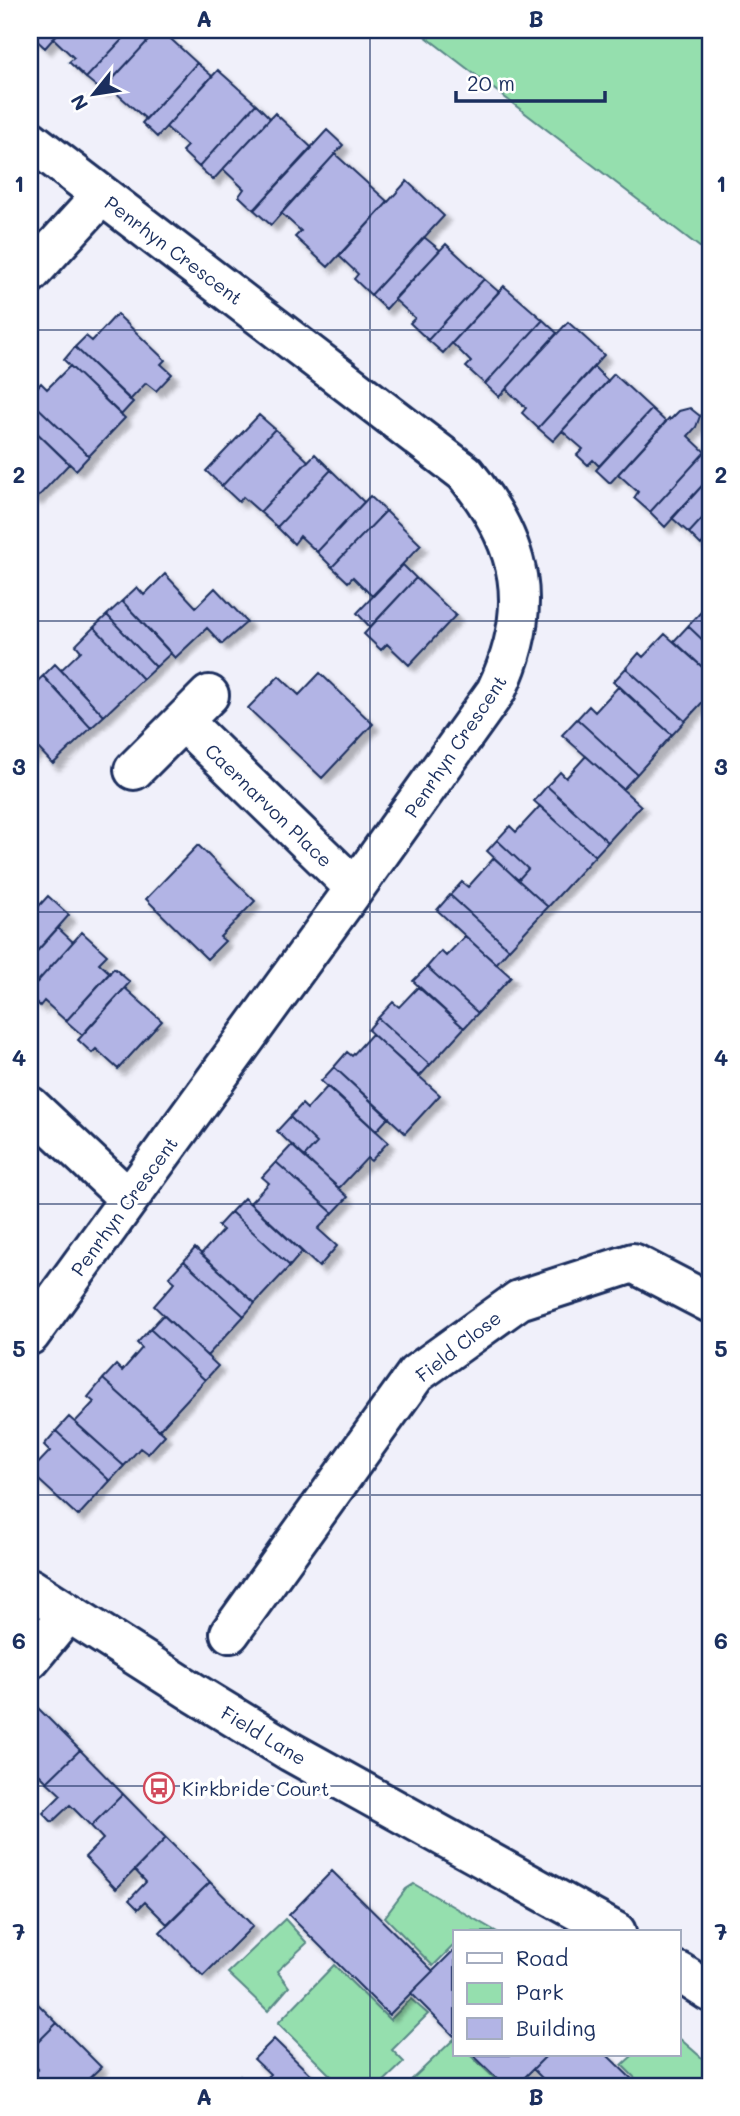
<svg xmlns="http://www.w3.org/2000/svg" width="740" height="2116" font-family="Mali,sans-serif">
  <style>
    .green { fill: #95dfae; stroke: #588786; stroke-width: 2 }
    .building { fill: #b2b4e5; stroke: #1b2f5e; stroke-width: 2; filter: url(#shadow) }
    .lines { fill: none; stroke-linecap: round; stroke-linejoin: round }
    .street-casing { stroke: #1b2f5e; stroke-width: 44 }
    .secondary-casing { stroke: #1b2f5e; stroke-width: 44 }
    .street { stroke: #fff; stroke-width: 38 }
    .secondary { stroke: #fff; stroke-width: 38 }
    .grid { fill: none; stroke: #1b2f5e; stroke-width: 2; stroke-opacity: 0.55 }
    .labels { text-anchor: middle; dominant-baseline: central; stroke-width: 7; stroke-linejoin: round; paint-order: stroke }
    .street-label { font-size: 19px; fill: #1b2f5e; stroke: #fff }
    .poi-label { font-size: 19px; fill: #1b2f5e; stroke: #fff; text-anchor: start }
    .neatline { fill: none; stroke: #1b2f5e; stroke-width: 2.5 }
    .grid-label { font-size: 23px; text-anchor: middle; font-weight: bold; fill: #1b2f5e }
  </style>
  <defs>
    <filter id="shadow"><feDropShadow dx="6" dy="6" stdDeviation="2" flood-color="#0004"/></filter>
  </defs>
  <rect width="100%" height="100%" fill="#f0f0fa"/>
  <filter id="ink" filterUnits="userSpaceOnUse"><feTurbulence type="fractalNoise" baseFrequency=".0143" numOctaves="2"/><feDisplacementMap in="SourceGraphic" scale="14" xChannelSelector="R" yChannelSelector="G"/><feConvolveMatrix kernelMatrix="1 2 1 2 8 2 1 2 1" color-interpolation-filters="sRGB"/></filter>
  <g filter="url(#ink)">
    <!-- green -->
    <path class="green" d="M417,30h293v225z
      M414,1884l83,48h-42v12l-22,22 -48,-49 21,-28z
      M285,1919l22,24 -30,28 12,16 -21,24 -40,-38z
      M334,1965l56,55 21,-21 17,15 -36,36 12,12 -25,24h-38l-63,-63z
      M679,2038l31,27v21h-67l-21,-21 11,-10h46z
      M454,2039l1,16h15l33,31 -97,-1z"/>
    <!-- building -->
    <path class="building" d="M38,30h23l-16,18 -13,-12z
      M61,30h70l-45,48 -17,-16 5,-4 -21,-20z
      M131,30h22l3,2 -54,59 -16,-13z
      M158,30h3l36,33 -51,56 -39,-34z
      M197,63l15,13 -55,61 -15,-14z
      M218,70l38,34 -57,63 -17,-16 5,-5 -21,-19z
      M256,104l14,14 -57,62 -14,-13z
      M275,113l37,35 -58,62 -15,-14 5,-7 -21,-20z
      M327,130l16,15 -72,80 -17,-15z
      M335,154l53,48 -60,65 -33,-30 6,-6 -20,-18z
      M407,181l37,35 -73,79 -17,-16 4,-5 -19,-18z
      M424,237l16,13 -54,59 -15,-14z
      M446,244l38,35 -56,61 -18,-17 5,-5 -21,-19z
      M484,279l15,13 -56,61 -15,-13z
      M504,286l39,34 -58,64 -19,-17 5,-5 -19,-19z
      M117,314l48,46 -4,4 11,10 -16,17 -10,-8 -16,17 -55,-53 11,-11 6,5z
      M543,320l14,13 -58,64 -14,-13z
      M568,322l36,33 -66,73 -16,-15 4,-5 -20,-19z
      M75,347l58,55 -12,13 -57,-55z
      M70,366l55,52 -36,38 -59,-56v-5l11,-12 6,6z
      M594,367l14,14 -55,60 -15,-13z
      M614,374l38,35 -53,57 -6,-6 -5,5 -11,-10 6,-6 -21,-18z
      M30,400l59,56 -13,14 -46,-44z
      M690,408l10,8 -4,11 -8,9 17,16 -55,60 -16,-14 4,-6 -20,-18 51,-56 1,2 9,-9z
      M652,409l14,13 -56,61 -14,-13z
      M259,415l16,14 -53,57 -16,-15z
      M30,426l39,38 -33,35 -6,-5z
      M275,429l33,32 -48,51 -17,-15 -4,5 -17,-16z
      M705,452l5,4v21l-45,50 -15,-15z
      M315,454l16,16 -54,57 -17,-15z
      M331,470l33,32 -47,50 -17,-16 -6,8 -17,-17z
      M710,477v33l-21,23 -17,-15z
      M370,496l16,15 -54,56 -15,-15z
      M710,510v35l-5,-5 -4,5 -12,-12z
      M386,511l35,34 -49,51 -19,-19 -5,5 -16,-15z
      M403,565l13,13 -46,49 -13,-14z
      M165,574l31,33 19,-19 32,34 -25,22 -15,-16 -32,30 -53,-57 15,-14 7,8z
      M416,578l40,37 -47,50 -22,-21 -6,6 -17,-16z
      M122,601l49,52 -15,14 -49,-52z
      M701,612l5,5 4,-4v34l-22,-21z
      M107,615l49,52 -13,12 -49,-52z
      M688,626l22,21v27l-36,-33z
      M94,627l49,52 -39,37 -43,-46 20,-19 -5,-6z
      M665,634l45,40v20l-25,27 -59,-53 13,-15 4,4z
      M55,664l49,52 -13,12 -48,-52z
      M626,668l59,53 -13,14 -59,-53z
      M320,673l53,51 -51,54 -74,-70 31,-32 20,19z
      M43,676l48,52 -38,36 -15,-16 -8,8v-68z
      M619,686l53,49 -35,39 -60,-55 12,-13 6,6z
      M577,719l60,55 -14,15 -61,-54z
      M586,756l55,50 -33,36 -61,-56 13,-14 6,6z
      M547,786l61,56 -13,14 -61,-55z
      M540,806l55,50 -47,51 -30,-27 10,-11 -31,-29 13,-14 6,6z
      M497,840l31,29 -10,11 -31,-29z
      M198,845l57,56 -35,36 5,4 -18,18 -61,-60z
      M494,858l54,49 -39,42 -59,-54 12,-13 6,5z
      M450,895l59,54 -13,15 -59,-54z
      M48,896l21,19 -39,44v-59l8,7z
      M58,928l15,14 -43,48v-31z
      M82,932l25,23 -8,8 11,10 -44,48 -22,-20 -4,5 -10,-10v-6z
      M465,936l46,41 -33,36 -51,-46 14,-16 5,5z
      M427,967l51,46 -14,15 -51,-47z
      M114,968l16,14 -48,53 -16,-14z
      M418,987l46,41 -34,37 -52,-47 15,-16 6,5z
      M125,988l37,33 -44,48 -22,-20 -4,4 -14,-13z
      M378,1018l52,47 -11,12 -51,-47z
      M372,1034l68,61 -35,38 -71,-66 13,-15 5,4z
      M334,1067l55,50 -13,14 -55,-50z
      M328,1086l60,56 -17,19 -4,-3 -28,30 -35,-31 13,-14 -27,-26 12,-13 5,5z
      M290,1117l27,26 -13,14 -27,-26z
      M292,1145l56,52 -15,16 -57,-51z
      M276,1162l57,51 -15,16 19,17 -18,21 -69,-64 19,-20 -7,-6z
      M244,1198l58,54 -12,14 -59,-54z
      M231,1212l59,54 -35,37 -54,-49 22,-24 -5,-4z
      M195,1248l60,55 -11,13 -60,-55z
      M184,1261l60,55 -37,40 -53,-50 21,-24 -6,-5z
      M163,1315l55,51 -13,14 -55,-51z
      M150,1329l55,51 -46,50 -56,-51 13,-14 6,6 20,-23 -5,-5z
      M103,1379l62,56 -17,19 -8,-6 -16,18 -49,-44 19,-20 -6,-5z
      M69,1417l55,49 -14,15 -54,-50z
      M56,1431l54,50 -32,35 -48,-44 20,-21 -6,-6z
      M36,1706l44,44 -33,32 -17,-17v-53z
      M80,1750l43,44 -32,32 -21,-21 -18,17 -9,-9 18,-18 -14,-13z
      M123,1794l43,44 -50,51 -31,-32 18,-18 -12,-13z
      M166,1838l44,44 -43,42 -22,-22 -7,7 -9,-9 17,-18 -11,-12z
      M332,1871l101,100 -44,44 -100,-100z
      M210,1882l43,44 -50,50 -43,-44z
      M455,1949v88l-44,-44z
      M30,1996l27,27 -27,27z
      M57,2023l44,44 -20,19h-26l-7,-7 -7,7h-11v-9l8,-8 -8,-9v-10z
      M274,2039l47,46 -1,1h-62l12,-12 -16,-15z
      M473,2055h74l-31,31h-11z
      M547,2055h60l32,31h-89l-17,-17z
      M240,2076l10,10h-21z"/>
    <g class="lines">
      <!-- street casing -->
      <g class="street-casing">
        <path id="street" d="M30,140l435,333c58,71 71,134 31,218l-141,197 -325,447
          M30,274l72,-79
          M183,721l172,167
          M134,770l75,-75
          M30,1106l99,93
          M230,1633l186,-259 103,-74 114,-37 77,40
          M30,1659l38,-46"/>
      </g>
      <!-- secondary casing -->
      <g class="secondary-casing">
        <path id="secondary" d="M30,1588l166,106 95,58 325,180
          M679,1972l31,20"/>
      </g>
      <!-- street -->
      <use href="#street" class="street"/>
      <!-- secondary -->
      <use href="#secondary" class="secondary"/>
    </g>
  </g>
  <!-- grid -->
  <path class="grid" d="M370,30v2056M30,330h680M30,621h680M30,912h680M30,1204h680M30,1495h680M30,1786h680"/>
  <!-- icons -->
  <defs>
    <g id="bus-ring" transform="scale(1.575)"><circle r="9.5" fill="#fff" stroke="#d1495b" stroke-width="1.5"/><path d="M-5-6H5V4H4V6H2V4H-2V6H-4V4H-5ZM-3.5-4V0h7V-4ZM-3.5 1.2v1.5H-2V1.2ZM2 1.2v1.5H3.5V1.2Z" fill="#d1495b"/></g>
  </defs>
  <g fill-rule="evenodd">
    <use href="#bus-ring" x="159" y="1788"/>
  </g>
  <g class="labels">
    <!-- street labels -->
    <g class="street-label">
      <text transform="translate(174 250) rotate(37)">Penrhyn Crescent</text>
      <text transform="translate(455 746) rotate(-56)">Penrhyn Crescent</text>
      <text transform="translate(269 805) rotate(44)">Caernarvon Place</text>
      <text transform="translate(124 1206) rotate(-54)">Penrhyn Crescent</text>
      <text transform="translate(458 1346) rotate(-38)">Field Close</text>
      <text transform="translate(264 1735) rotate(31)">Field Lane</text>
    </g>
    <!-- poi labels -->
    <g class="poi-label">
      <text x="182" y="1788">Kirkbride Court</text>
    </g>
  </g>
  <!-- margin -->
  <rect width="740" height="2116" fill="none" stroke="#fff" stroke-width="77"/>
  <!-- legend -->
  <rect x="453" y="1930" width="228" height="126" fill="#ffffff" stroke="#a4acbf" stroke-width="2"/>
  <rect x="467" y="1953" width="35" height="10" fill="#ffffff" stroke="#a4acbf" stroke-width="2"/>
  <text x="516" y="1966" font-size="21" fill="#1b2f5e">Road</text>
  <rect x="467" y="1983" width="35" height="21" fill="#95dfae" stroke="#a4acbf" stroke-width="2"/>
  <text x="516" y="2000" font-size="21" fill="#1b2f5e">Park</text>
  <rect x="467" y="2018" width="35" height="21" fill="#b2b4e5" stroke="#a4acbf" stroke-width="2"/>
  <text x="516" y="2036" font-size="21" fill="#1b2f5e">Building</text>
  <!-- north arrow -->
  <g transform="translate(94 94) rotate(240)" stroke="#ffffff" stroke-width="5" paint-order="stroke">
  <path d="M0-5L12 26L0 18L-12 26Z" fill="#1b2f5e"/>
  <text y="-10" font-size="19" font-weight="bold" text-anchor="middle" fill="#1b2f5e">N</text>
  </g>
  <!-- scale -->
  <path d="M456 91v10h149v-10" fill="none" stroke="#1b2f5e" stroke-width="3.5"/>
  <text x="467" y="91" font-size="21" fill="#1b2f5e" stroke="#ffffff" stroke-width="5" paint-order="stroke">20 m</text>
  <rect x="38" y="38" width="664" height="2040" class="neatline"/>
  <g class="grid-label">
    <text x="204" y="27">A</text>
    <text x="536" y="27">B</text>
    <text x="19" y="192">1</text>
    <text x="721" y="192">1</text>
    <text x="19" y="483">2</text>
    <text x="721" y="483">2</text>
    <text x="19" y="775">3</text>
    <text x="721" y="775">3</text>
    <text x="19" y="1066">4</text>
    <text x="721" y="1066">4</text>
    <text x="19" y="1357">5</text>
    <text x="721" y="1357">5</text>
    <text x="19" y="1649">6</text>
    <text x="721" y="1649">6</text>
    <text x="19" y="1940">7</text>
    <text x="721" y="1940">7</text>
    <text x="204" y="2105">A</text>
    <text x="536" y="2105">B</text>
  </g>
</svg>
